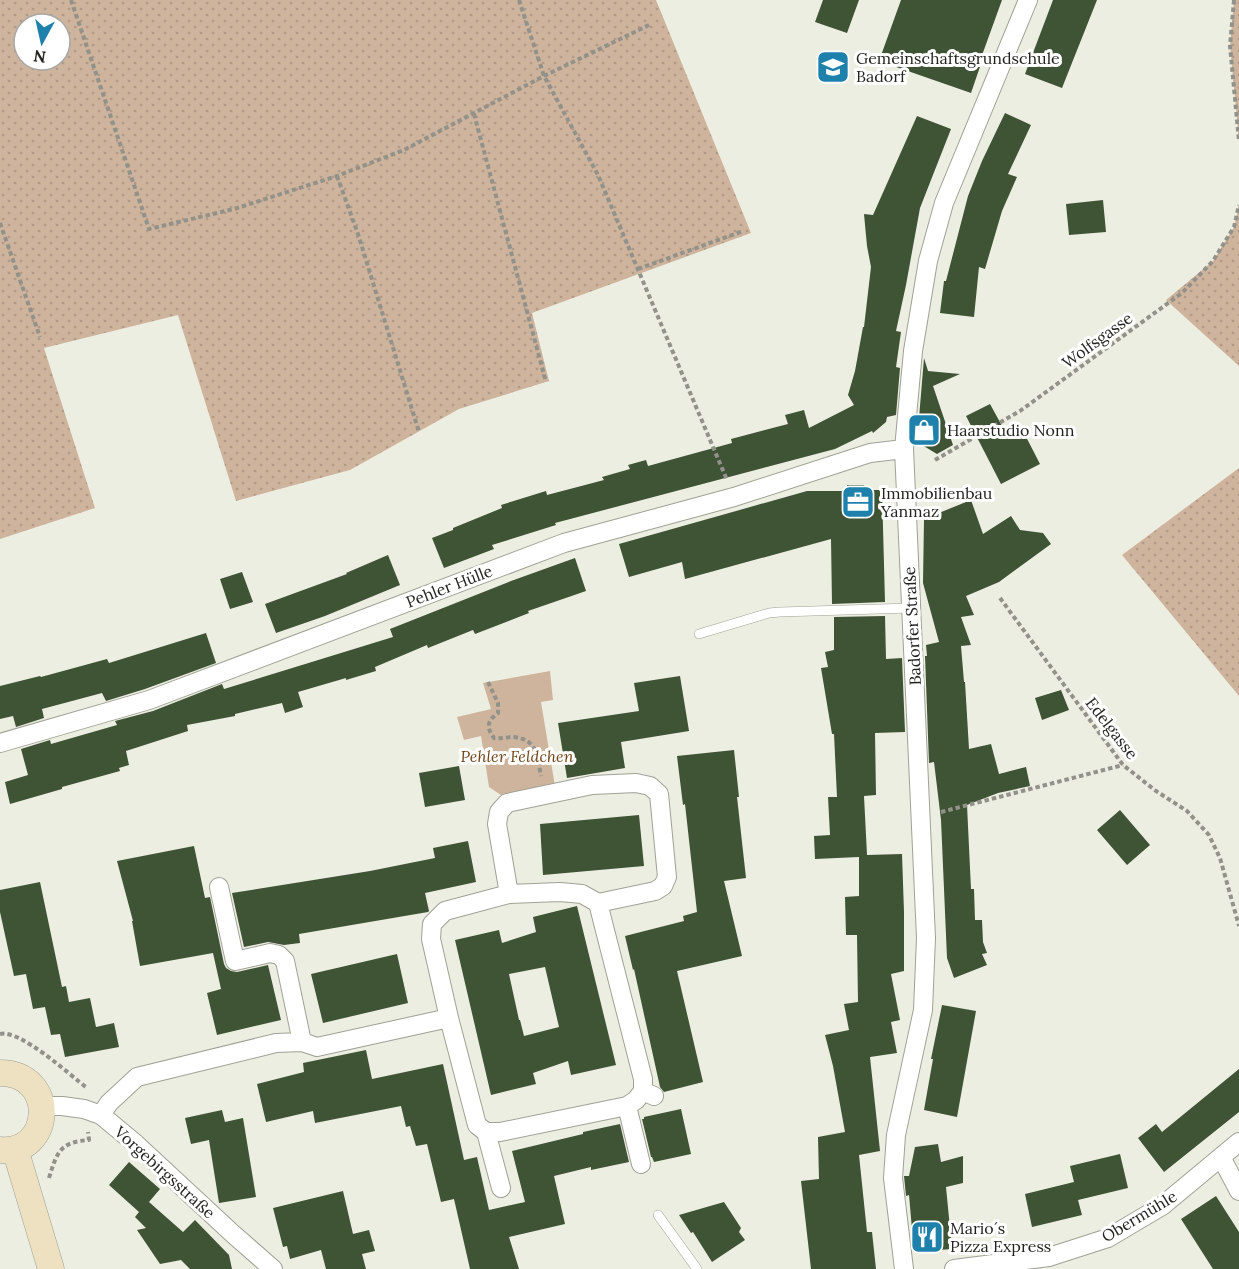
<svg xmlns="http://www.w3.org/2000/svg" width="1239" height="1269" font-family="Lora,serif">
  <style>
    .green { fill: #cfb49d }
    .garden { fill: url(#garden-dots); fill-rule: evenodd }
    .building { fill: #3f5335; fill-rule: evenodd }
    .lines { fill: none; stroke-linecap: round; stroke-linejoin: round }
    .service-casing { stroke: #a0a195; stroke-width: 10 }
    .minor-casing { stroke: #a0a195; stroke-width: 20 }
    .secondary-casing { stroke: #a0a195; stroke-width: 27 }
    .path { stroke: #92928a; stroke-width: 4; stroke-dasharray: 4.5 3; stroke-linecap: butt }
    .service { stroke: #fff; stroke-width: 9 }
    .minor { stroke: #fff; stroke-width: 18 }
    .secondary { stroke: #ede1c2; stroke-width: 26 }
    .labels { text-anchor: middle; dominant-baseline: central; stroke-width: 6; stroke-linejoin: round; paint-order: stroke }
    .poi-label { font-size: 16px; fill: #22221e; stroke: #fff; text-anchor: start }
    .street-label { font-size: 16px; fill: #22221e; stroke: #fff }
    .park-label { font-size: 16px; font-style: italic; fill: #704517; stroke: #fff }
  </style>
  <defs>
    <pattern id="garden-dots" width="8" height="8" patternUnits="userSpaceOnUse" patternTransform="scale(1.5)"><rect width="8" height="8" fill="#cfb49d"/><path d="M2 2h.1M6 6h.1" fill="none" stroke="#b19a87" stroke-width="1.8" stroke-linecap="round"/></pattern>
  </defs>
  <rect width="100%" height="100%" fill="#edeee2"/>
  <!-- green -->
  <path class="green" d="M550,671l3,29 -12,2 14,84 -54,9 -12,-8 -8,-51 -17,4 -7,-23 34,-8 -8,-26z"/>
  <!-- garden -->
  <path class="garden" d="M0,0h656l95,233 -219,80 17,68 -90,28 -109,61 -114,31 -58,-186 -134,33 51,160 -95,31zM24,24h36v36h-36z
    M1234,0h5v141l-9,-95z
    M1239,205v161l-73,-66 47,-39 21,-34z
    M1239,468v228l-117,-141z"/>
  <!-- building -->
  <path class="building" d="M823,0h36l-12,33 -32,-11z
    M901,0h101l-21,58h2l-12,35 -92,-32z
    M1053,0h44l-35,88 -37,-14z
    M1005,113l26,12 -23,49 9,3 -15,34 -17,58 -6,-2 -5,50 -34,-4 4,-32h2l22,-85 14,-35z
    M917,116l34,13 -31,79 -14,77 -10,46 5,1 -5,35 4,1 -4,47 -9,2 -1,5 -13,11 -1,-2 -37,18 -280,74 1,2 -64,20 2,4 -50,19 -12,-30 21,-8v-2l49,-20 -1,-3 45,-14 1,4 57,-15 -2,-3 28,-8 -2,-4 18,-5 2,6 84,-23 -1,-4 57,-15 -3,-9 19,-5 5,18 45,-23 -6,-10 7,-24 8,-44h1l7,-60 -4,-21 -3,-32 9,1z
    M1103,200l3,32 -37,3 -3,-31z
    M924,358l4,13 32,3 -27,12 20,59 -16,9 -20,-12z
    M990,404l17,31 14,-8 19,37 -39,20 -35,-68z
    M847,485h17l1,5h17l3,112 -53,2 -1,-65 -146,40 -3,-17 -53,15 -10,-33 188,-53h40z
    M971,500l12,34 28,-18 9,14 23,3 8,11 -52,38 -33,14 8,19 -13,2 10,28 -10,1 3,36h1l4,67 22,-5 8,30 27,-7 4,19 -32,7 -31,12 4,84h3l1,31h7l1,22 4,11 -5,1 5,11 -33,13 -7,-20 -6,-138 -7,-58 -5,1 -4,-107h2l-1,-11 13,-3 -16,-59 1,-64z
    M388,555l12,30 -75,31 -49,17 -11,-29 82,-30 -1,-1z
    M575,558l11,33 -58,20 1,2 -54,21 -2,-4 -45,18 -1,-3 -52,22 1,4 -30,9v-2l-48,14 5,15 -18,6 -3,-10 -47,11v2l-48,9 1,6 -62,20 3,14 -10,3 1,3 -58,16v2l-52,15 -5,-22 23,-7 -7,-26 29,-9 1,4 66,-19 -2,-4 38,-10 69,-27 2,5 169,-52 -3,-8 121,-48z
    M242,572l11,30 -23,7 -10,-30z
    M885,616l1,43 16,-1 3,74 -30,1 1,62 -12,1 3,59 35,-1 2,58v59l-13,3 9,46 -9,2 6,31 -27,4 10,94 -21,4 8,77h5l4,37h-65l-10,-88 18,-2 -1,-42 27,-5 -12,-66 -8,-31 24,-5 -5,-26 14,-2 -1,-67h-11l-1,-38 14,-1v-39l-44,2 -1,-23 16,-1 -2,-38h9l-3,-63h-2l-11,-66 7,-1 -3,-15 9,-2v-33z
    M206,633l10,30 -71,26 -39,12 -4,-8 -60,16 2,9 -28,9 -3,-11 -13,3v-33l40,-10 1,1 66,-18 2,4z
    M680,676l9,55 -68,11 4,26 -58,10 -9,-55 81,-12 -5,-28z
    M1061,690l8,20 -27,10 -7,-22z
    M734,750l5,47h-2l9,81 -22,3 18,75 -65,15 26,111 -39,10 -4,-5 -26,-118 -1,1 -8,-34 59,-15 -1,-5 14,-4 -12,-108 -2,1 -6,-49z
    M459,766l6,34 -40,7 -6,-34z
    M1120,810l30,35 -23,20 -30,-35z
    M639,815l5,51 -101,9 -3,-51z
    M468,841l8,41 -51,11 4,18 -1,1 -129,22 1,9 -16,2 -16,-3 -24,5 -12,-54 138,-22 65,-13 -2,-10z
    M194,846l11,52 5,-1 14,67 2,4 5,3 6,1 31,-7 13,55 -64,15 -10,-42 14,-4 -8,-36 -73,13 -8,-45h1l-16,-60z
    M40,882l22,105 4,-1 3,16 21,-4 6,29 18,-4 5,24 -54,10 -5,-23 -9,1 -6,-28 -12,2 -7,-35 -12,2 -14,-64v-22z
    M577,906l39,159 -45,10 -3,-14 -35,12 3,11 -45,11 -36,-155 44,-10 3,13 34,-11 -3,-15zM545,967l14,60 -35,9 -4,-16h-1l-10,-46z
    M397,954l11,49 -85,20 -12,-49z
    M942,1005l34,6 -19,106 -33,-7 9,-51h-2z
    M366,1050l6,29 71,-15 21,96 13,-3 12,53 36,-8 -13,-51 71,-17v-2l37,-8 9,38 -38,8v-3l-37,9 11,48 -56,13 10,32h-49l-16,-70 -13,3 -14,-58 -11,2 -6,-20 -4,1 -5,-21 -86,17 -2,-12 -47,11 -9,-38 47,-12 -1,-9z
    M1239,1069v43l-75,60 -26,-34 18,-14 6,8z
    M681,1109l10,45 -37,8 -2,-5h-1l-9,-38h2v-2z
    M222,1110l3,12 18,-4 13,79 -37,6 -10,-63 -18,4 -6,-26z
    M938,1144l3,18 22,-6v27l-17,4 6,62 -38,3 -5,-57 -3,1 -2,-20h5l6,-29z
    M1120,1154l8,34 -50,12 4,15 -50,12 -7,-33 49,-12 -4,-16z
    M129,1162l31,27 -11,13 34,30 12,-12 34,35 3,14h-42l-9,-9 -21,4 -23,-34 9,-2 -11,-11 4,-5 -30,-27z
    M343,1191l10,43 16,-4 6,21 -13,3 4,15h-40l-5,-19 -31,9 -3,-13 -4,1 -10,-39z
    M1216,1196l23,36v37h-26l-32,-50z
    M724,1202l17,26 -2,4 6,8 -33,22 -19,-30 -2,1 -12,-18z"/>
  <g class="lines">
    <!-- service casing -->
    <g class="service-casing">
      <path id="service" d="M699,634l70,-21 11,-1 131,-4
        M658,1215l39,54"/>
    </g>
    <!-- minor casing -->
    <g class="minor-casing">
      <path id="minor" d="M0,743l149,-43 415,-157 170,-46 136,-44 34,-4
        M219,887l16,74 35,-8 9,2 6,6 17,81
        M509,894l-12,-70 2,-12 8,-9 85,-18 44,-2 14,3 9,8 8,83 -4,9 -8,5 -57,12
        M449,1018l-18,-79 1,-15 13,-13 64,-17 51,-2 22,2 16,9 45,176v12
        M42,1106h20l22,3 17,6 35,29 97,90 40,35
        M627,1106l14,58
        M101,1115l8,-12 28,-26 139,-34 26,-1 15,5 132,-29 28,107 9,7h14l127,-26 9,-6 7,-9 11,5
        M486,1132l15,56
        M1221,1157l18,34
        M904,1269l-11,-91 3,-43 27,-125 3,-72 -22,-489 9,-98 15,-90 16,-58 84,-203
        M954,1269l95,-12 59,-19 54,-32 77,-64"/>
    </g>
    <!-- secondary casing -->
    <g class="secondary-casing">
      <path id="secondary" d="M0,1073c58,0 53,82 0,77
        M15,1149l36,120"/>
    </g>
    <!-- path -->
    <path class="path" d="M71,0l78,229 85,-20 103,-33 67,-26 140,-74 105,-51
      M519,0l25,76 54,99 129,305
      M1234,0l-4,46 9,95
      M474,114l72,268
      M337,176l21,58 61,198
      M0,223l40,114
      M638,269l105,-38
      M935,460l85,-49 162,-118 31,-32 21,-34 5,-22
      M1000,598l123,167 33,26 31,20 22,24 11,23 19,68
      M488,682l10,21v10c-11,8 -12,14 -4,25 7,1 13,-1 19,-1 25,2 24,20 28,39
      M941,812l182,-47
      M0,1034c20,-5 70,41 87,54
      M49,1178c8,-26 11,-36 40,-38l-1,-8"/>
    <!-- service -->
    <use href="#service" class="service"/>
    <!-- minor -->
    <use href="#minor" class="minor"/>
    <!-- secondary -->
    <use href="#secondary" class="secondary"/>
  </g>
  <!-- icons -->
  <defs>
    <g id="school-square" transform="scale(1.725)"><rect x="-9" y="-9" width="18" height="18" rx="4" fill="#1e81ac" stroke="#fff"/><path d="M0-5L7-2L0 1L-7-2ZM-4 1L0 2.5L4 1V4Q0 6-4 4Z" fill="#fff"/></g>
    <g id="shop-square" transform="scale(1.725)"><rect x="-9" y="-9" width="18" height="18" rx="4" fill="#1e81ac" stroke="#fff"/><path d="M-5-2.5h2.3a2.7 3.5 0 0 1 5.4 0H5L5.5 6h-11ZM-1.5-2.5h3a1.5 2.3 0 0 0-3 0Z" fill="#fff"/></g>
    <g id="office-square" transform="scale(1.725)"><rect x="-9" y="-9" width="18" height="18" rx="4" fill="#1e81ac" stroke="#fff"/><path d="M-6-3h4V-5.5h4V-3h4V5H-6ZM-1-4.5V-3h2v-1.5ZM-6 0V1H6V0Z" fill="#fff"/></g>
    <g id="restaurant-square" transform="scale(1.725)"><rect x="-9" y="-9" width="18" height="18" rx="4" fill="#1e81ac" stroke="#fff"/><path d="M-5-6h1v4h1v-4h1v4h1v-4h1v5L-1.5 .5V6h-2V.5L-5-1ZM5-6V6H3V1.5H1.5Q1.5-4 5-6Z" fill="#fff"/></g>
  </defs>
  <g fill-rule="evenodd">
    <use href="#school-square" x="833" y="67"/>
    <use href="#shop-square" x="924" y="430"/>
    <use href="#office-square" x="858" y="502"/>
    <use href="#restaurant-square" x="927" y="1237"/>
  </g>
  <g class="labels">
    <!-- poi labels -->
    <g class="poi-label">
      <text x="856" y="58">Gemeinschaftsgrundschule<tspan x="856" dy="18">Badorf</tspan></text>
      <text x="947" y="430">Haarstudio Nonn</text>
      <text x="881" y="493">Immobilienbau<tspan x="881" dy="18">Yanmaz</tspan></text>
      <text x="950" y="1228">Mario´s<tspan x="950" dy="18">Pizza Express</tspan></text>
    </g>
    <!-- street labels -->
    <g class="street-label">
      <text transform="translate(1097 340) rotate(-36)">Wolfsgasse</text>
      <text transform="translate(449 586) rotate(-21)">Pehler Hülle</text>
      <text transform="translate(912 626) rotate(-93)">Badorfer Straße</text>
      <text transform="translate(1112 728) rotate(52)">Edelgasse</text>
      <text transform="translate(165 1172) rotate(42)">Vorgebirgsstraße</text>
      <text transform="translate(1139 1216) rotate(-31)">Obermühle</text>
    </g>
    <!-- park labels -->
    <g class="park-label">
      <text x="517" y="756">Pehler Feldchen</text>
    </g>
  </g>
  <!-- north arrow -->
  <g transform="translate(42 42) rotate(188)"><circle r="28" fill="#ffffff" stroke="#a7a7a5" stroke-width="1.5"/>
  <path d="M0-4.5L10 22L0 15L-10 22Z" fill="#1e81ac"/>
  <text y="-9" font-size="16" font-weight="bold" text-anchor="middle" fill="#22221e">N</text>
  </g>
</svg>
